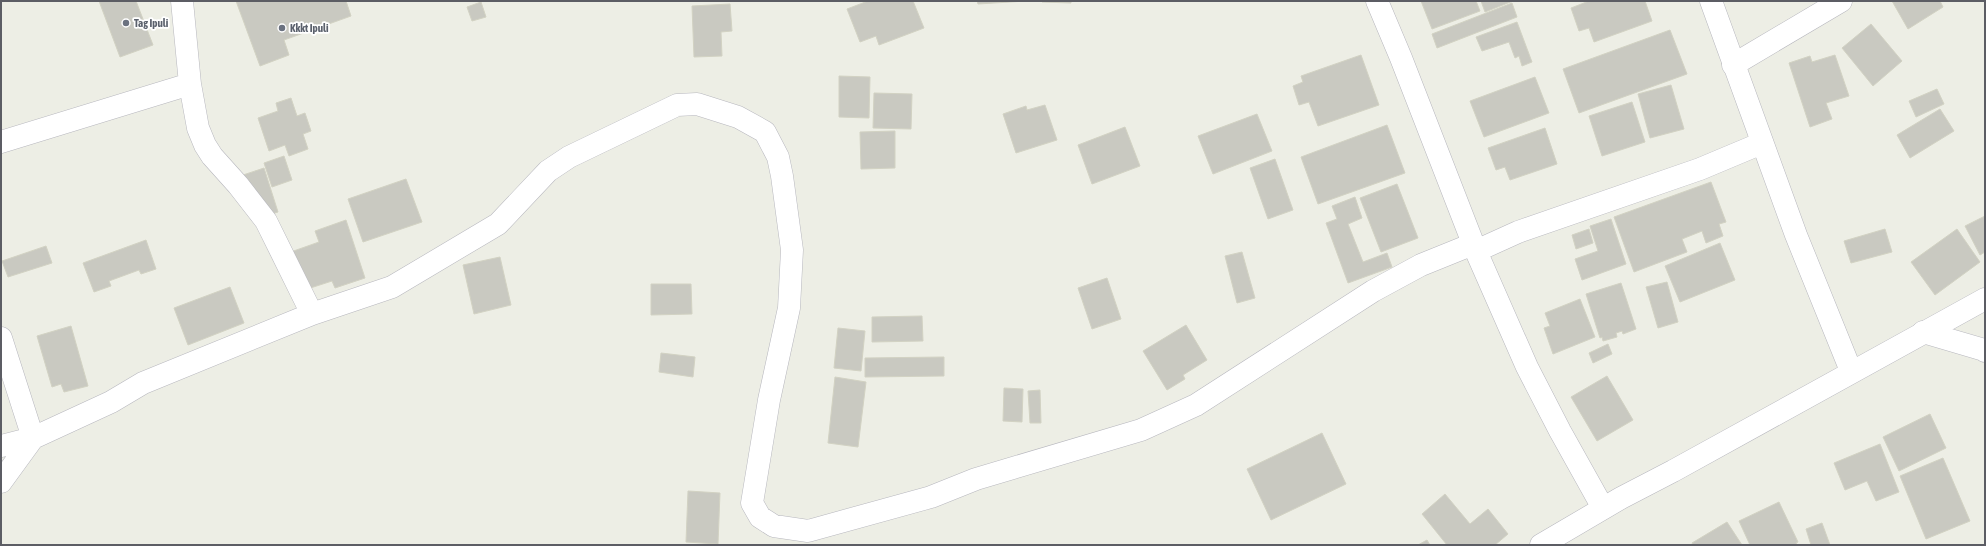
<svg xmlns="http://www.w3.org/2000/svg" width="1986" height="546" font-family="'Asap Condensed',sans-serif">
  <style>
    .building { fill: #c9c9c1; stroke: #d2d2c3 }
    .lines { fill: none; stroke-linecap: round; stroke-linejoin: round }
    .minor-casing { stroke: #b7b7be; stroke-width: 23 }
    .tertiary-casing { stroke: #b7b7be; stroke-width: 23 }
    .minor { stroke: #fff; stroke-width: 22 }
    .tertiary { stroke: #fff; stroke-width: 22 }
    .worship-dot { fill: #6b7280; stroke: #fff; stroke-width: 1.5 }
    .labels { text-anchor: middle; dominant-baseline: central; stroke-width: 3.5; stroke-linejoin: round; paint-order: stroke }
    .worship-label { font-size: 11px; font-weight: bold; fill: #5b616d; stroke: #fff; text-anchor: start }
  </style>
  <rect width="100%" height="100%" fill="#edeee5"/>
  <!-- building -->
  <path class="building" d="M99,1h37l17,44 -33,12z
    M236,1h110l5,15 -67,24 5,15 -29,11z
    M868,1h45l11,27 -45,17 -3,-9 -16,6 -13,-33z
    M977,1h49l-48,3z
    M1042,1h29v2l-29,-1z
    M1421,1h55l4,10 -48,18z
    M1481,1h32l-28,11z
    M1589,1h56l7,20 -58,21 -5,-14 -10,3 -8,-23z
    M1892,1h48l3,6 -35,22z
    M481,2l5,15 -14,4 -5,-14z
    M1512,3l5,14 -80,31 -5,-14z
    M730,4l2,27 -11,1 1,24 -28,1 -2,-51z
    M1517,22l15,40 -10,4 -3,-10 -4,2 -6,-16 -27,9 -6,-14z
    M1871,24l31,37 -29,25 -31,-38z
    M1670,30l17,44 -108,39 -16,-44z
    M1361,55l18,50 -61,21 -9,-24 -10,3 -6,-19 10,-4 -2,-6z
    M1835,55l14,41 -23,7 6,16 -22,8 -21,-64 21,-7 2,6z
    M839,76l31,1 -1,41 -30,-1z
    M1535,77l14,36 -65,24 -14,-36z
    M1671,85l13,44 -34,9 -12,-44z
    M1937,89l7,15 -28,13 -7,-16z
    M874,93l38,1 -1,35 -38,-1z
    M291,98l6,18 8,-3 6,18 -8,3 5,15 -19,7 -4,-11 -16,6 -11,-33 20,-7 -2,-8z
    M1632,102l13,40 -43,14 -13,-40z
    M1045,105l12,35 -41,13 -13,-39 23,-8 1,4z
    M1940,109l14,22 -44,27 -13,-23z
    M1257,114l15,37 -59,23 -15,-38z
    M1387,125l18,48 -87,31 -17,-47z
    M1125,127l15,39 -48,18 -14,-39z
    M1545,128l12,36 -47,16 -5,-13 -9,3 -8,-22z
    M895,131v37l-34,1 -1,-37z
    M284,156l8,24 -20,7 -8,-24z
    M1275,159l18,51 -25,9 -18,-51z
    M264,168l14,44 -21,7 -14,-44z
    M406,179l16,43 -59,20 -15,-43z
    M1711,182l15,40 -7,2 4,12 -17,7 -4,-12 -20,8 5,13 -53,20 -20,-55z
    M1397,184l21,54 -37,14 -21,-54z
    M1355,197l7,21 -14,6 15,38 24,-9 5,14 -44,16 -22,-60 11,-4 -5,-13z
    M1985,216v36l-5,3 -15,-29z
    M1611,219l15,45 -44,16 -7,-21 23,-8 -8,-25z
    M346,220l19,58 -30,10 -3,-7 -31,10 -13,-38 31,-11 -4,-11z
    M1589,229l4,14 -17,6 -4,-14z
    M1885,229l7,23 -41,11 -7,-22z
    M1957,229l23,33 -45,33 -24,-33z
    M146,240l10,29 -15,5 -2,-4 -30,11 2,5 -17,6 -11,-29z
    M1720,243l15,37 -55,22 -15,-36z
    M46,246l6,17 -44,14 -6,-16z
    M1242,252l13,46 -18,5 -12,-47z
    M500,257l11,48 -37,9 -11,-49z
    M1107,278l14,41 -29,10 -14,-41z
    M1667,282l11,40 -20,6 -12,-41z
    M1621,283l15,46 -13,5 -1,-3 -6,2 1,4 -14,4 -1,-4 -2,1 -14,-44z
    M651,284h40l1,30 -41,1z
    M230,287l14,36 -56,22 -14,-37z
    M1580,299l15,38 -42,17 -9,-26 6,-2 -5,-13z
    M922,316l1,25 -51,1v-25z
    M1186,325l21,35 -24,15 2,4 -18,11 -24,-39z
    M71,326l17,60 -24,6 -3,-8 -9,3 -15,-51z
    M838,328l27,3 -4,40 -27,-3z
    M1608,344l4,10 -19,9 -4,-10z
    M661,353l34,4 -2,20 -34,-5z
    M944,357v19l-79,1v-19z
    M1607,376l26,44 -36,21 -26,-44z
    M835,377l31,5 -8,65 -30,-4z
    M1004,388l19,1 -1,33 -19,-1z
    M1040,390l1,33h-11l-2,-32z
    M1930,414l16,34 -47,23 -16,-34z
    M1322,433l24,51 -75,36 -24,-51z
    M1880,444l19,48 -23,9 -9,-20 -22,9 -11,-27z
    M1943,458l27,63 -44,18 -26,-63z
    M688,491l32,2 -2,51 -32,-2z
    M1445,494l25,30 18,-15 20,25 -13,11h-48l-25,-31z
    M1779,502l19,40 -2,1 1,2h-47l-11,-24z
    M1727,522l15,23h-49l-1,-2z
    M1822,523l8,22h-19l-5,-16z
    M1427,540l3,5h-12z"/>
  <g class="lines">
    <!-- minor casing -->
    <g class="minor-casing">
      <path id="minor" d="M182,1l8,83 8,44 7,17 7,11 26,29 28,36 46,93
        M1377,1l24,57 75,193 51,116 33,64 43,77
        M1733,65l108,-64
        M1,142l189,-58
        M1476,251l42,-19 182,-63 62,-26
        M1923,332l61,18 1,1
        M1,338l32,100 -32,8
        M1,482l32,-44 78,-36 32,-19 169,-69 80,-27 106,-63 50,-53 21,-14 108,-52 20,-1 41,13 27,15 13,25 4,19 10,74 -3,58 -20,92 -17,103 8,14 14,9 34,5 123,-34 45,-18 165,-49 55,-25 177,-114 48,-26 52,-21"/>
    </g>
    <!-- tertiary casing -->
    <g class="tertiary-casing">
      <path id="tertiary" d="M1711,1l85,234 55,136
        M1541,545l80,-47 52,-27 312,-172"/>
    </g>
    <!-- minor -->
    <use href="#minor" class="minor"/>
    <!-- tertiary -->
    <use href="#tertiary" class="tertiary"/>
  </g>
  <!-- markers -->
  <g class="worship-dot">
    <circle cx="126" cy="23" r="4"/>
    <circle cx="282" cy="28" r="4"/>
  </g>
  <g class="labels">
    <!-- worship labels -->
    <g class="worship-label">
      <text x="134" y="23">Tag Ipuli</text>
      <text x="290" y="28">Kkkt Ipuli</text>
    </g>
  </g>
  <!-- border -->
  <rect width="1986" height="546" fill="none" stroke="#5c5d64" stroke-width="4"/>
</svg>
